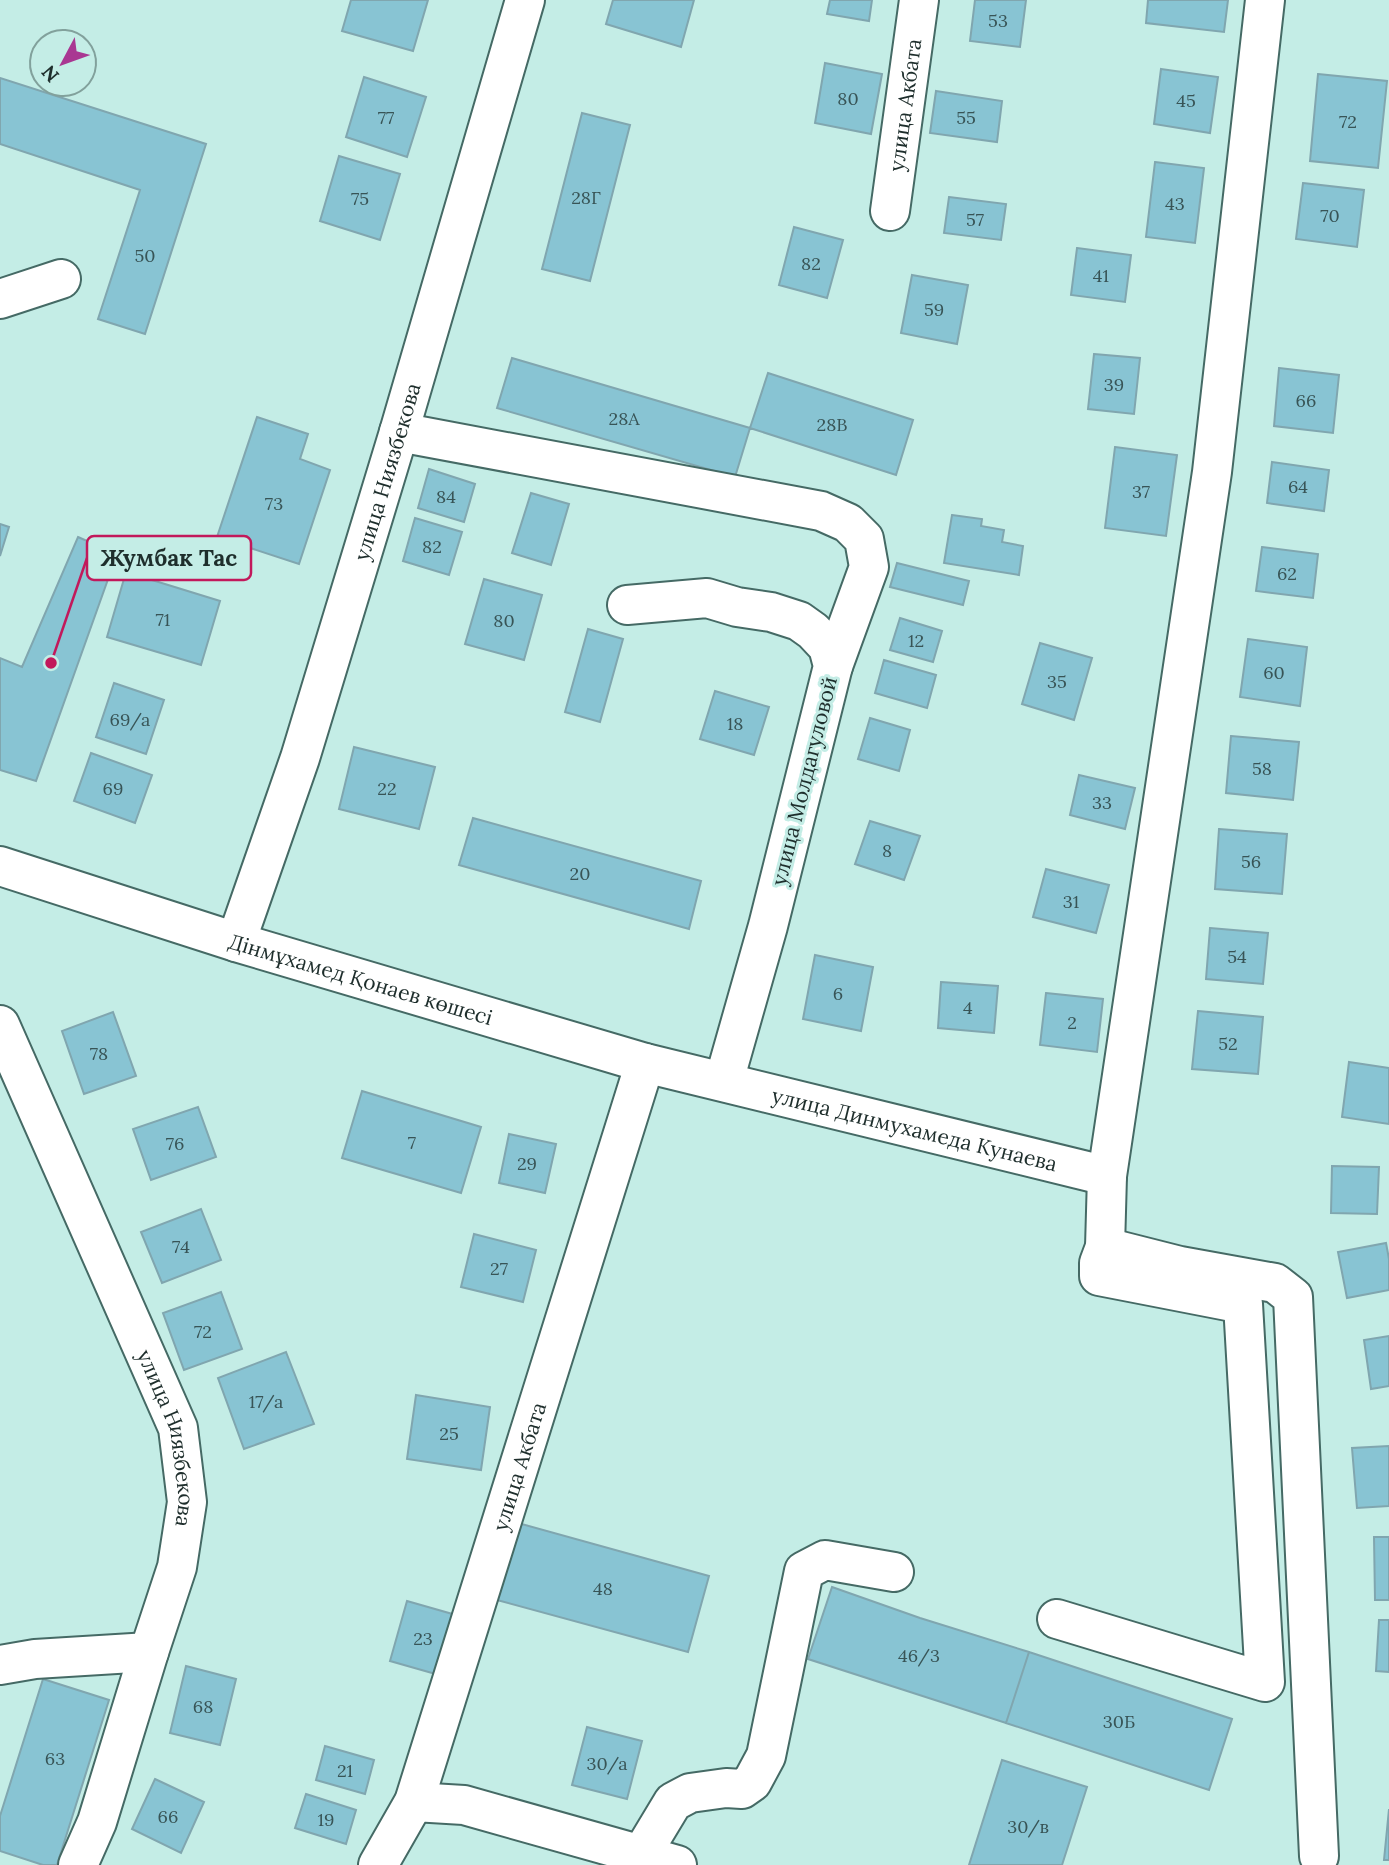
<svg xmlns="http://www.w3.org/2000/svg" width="1389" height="1865" font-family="Lora,serif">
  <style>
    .building { fill: #88c4d3; stroke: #80a6af; stroke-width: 2 }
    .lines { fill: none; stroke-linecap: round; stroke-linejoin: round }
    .minor-casing { stroke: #456a65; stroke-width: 42 }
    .minor { stroke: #fff; stroke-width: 38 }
    .labels { text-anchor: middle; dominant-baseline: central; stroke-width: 6; stroke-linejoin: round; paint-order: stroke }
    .number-label { font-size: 18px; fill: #385456 }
    .street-label { font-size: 21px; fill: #1e2e2c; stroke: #c4ede6 }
    .leader { fill: none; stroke: #c2185b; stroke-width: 2.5 }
    .callout-dot { fill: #c2185b; stroke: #c4ede6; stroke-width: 2.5 }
    .callout { fill: #c4ede6; stroke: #c2185b; stroke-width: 2.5 }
    .callout-label { font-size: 23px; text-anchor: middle; font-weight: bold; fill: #1e2e2c }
  </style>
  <rect width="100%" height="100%" fill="#c4ede6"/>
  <!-- building -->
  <path class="building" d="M351,0h77l-15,51 -71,-20z
    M613,0h81l-13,47 -75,-23z
    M830,0h42l-3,21 -42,-7z
    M975,0h51l-6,47 -50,-6z
    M1148,0h80l-4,32 -78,-9z
    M825,63l57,11 -11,60 -56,-11z
    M1161,69l57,8 -8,56 -56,-9z
    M1318,74l69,7 -9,87 -68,-7z
    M364,77l62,20 -19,60 -61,-20z
    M0,78l206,66 -61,190 -47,-15 42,-129 -140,-46z
    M936,91l66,10 -5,41 -67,-9z
    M582,113l48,12 -40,156 -48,-12z
    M339,156l61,18 -20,66 -60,-19z
    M1155,162l49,6 -9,75 -49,-6z
    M1303,183l61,7 -7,57 -61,-8z
    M949,197l57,7 -5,36 -57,-7z
    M794,227l49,13 -16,58 -48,-13z
    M1077,248l54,7 -6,47 -54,-7z
    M912,275l56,10 -11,59 -56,-11z
    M1094,354l46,4 -6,56 -46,-5z
    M512,358l238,70 -15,49 -238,-69z
    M1279,368l60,7 -6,58 -59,-7z
    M768,373l145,47 -17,55 -146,-47z
    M257,417l51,17 -8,25 30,11 -31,94 -82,-27z
    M1115,447l62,8 -11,81 -61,-8z
    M1272,462l57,8 -5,41 -57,-8z
    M429,469l46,15 -11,38 -46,-14z
    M531,493l38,11 -18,61 -39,-12z
    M952,515l30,4 -1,7 23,4 -2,12 21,4 -4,29 -75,-12z
    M415,518l47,14 -13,43 -46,-14z
    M0,524l9,3 -9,29z
    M78,537l39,17 -81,227 -36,-11v-112l22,9z
    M1262,547l56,7 -5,44 -57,-7z
    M897,563l72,18 -6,24 -73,-18z
    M126,572l94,29 -19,64 -94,-28z
    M484,579l58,16 -18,65 -59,-16z
    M900,618l42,13 -9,31 -43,-12z
    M588,629l35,10 -23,83 -35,-10z
    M1248,639l59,8 -7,59 -60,-9z
    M1040,643l52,15 -18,62 -52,-16z
    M884,660l52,15 -9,33 -52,-15z
    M114,683l50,17 -18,54 -50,-17z
    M715,691l54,16 -15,48 -54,-16z
    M870,718l40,12 -11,41 -41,-12z
    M1231,736l68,6 -6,58 -67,-7z
    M354,747l81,20 -16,62 -80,-20z
    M91,753l61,22 -17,48 -61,-22z
    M1079,775l56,13 -10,41 -55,-14z
    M473,818l228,63 -12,48 -230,-64z
    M870,821l50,15 -16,44 -49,-16z
    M1219,829l68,5 -5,60 -67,-5z
    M1046,869l63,16 -13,48 -63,-16z
    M1210,928l58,5 -5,51 -57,-5z
    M815,955l58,12 -12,64 -58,-12z
    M941,982l57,4 -4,47 -56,-5z
    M1046,993l57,6 -6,53 -57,-7z
    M1198,1011l65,6 -5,57 -66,-5z
    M113,1012l23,64 -52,18 -22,-63z
    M1349,1062l40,6v56l-47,-7z
    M362,1091l119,36 -20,66 -119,-35z
    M198,1107l18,50 -65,23 -18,-51z
    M509,1134l47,10 -11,49 -46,-10z
    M1332,1166l47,1 -2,47 -46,-1z
    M201,1209l20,51 -59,23 -21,-51z
    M474,1234l62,16 -13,52 -62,-15z
    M1386,1243l3,16v31l-42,8 -9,-46z
    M221,1292l21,57 -58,21 -21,-57z
    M1389,1336v50l-18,3 -7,-49z
    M286,1352l28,72 -70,25 -26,-71z
    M416,1395l74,12 -9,63 -74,-11z
    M1389,1446v60l-32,2 -5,-60z
    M518,1523l191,53 -21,76 -191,-52z
    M1374,1537h15v63h-14z
    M832,1587l88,31 109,34 -23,71 -198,-64z
    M407,1601l49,14 -17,60 -49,-14z
    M1379,1620h10v52l-13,-1z
    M1029,1652l203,67 -23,71 -203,-67z
    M186,1666l50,13 -16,66 -50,-12z
    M43,1679l66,21 -52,165h-14l-43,-14v-35z
    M587,1727l55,14 -15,58 -55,-14z
    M325,1746l49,14 -9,34 -49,-14z
    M1002,1760l85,27 -25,78h-93z
    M155,1779l49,23 -23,51 -49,-24z
    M306,1794l50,16 -10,34 -51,-16z
    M1389,1809v51h-5z"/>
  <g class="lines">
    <!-- minor casing -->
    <g class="minor-casing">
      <g id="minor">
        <path id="s1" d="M890,211l29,-211"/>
        <path d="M0,299l61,-20"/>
        <path d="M399,432l422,79 27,12 16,16 5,28 -36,99"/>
        <path d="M627,605l80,-7 30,9 34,5 28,9 14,10 15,16 5,19 -65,260 -44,155"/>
        <path id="s2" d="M0,866l236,76 409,121 462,113"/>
        <path id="s3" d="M236,942l64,-184 99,-326 126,-432"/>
        <path id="s4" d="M0,1025l178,403 9,74 -10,65 -28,85 -52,170 -19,43"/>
        <path d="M1105,1247l75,19 95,17 18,14 26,559"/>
        <path d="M1057,1619l208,63 -22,-378 -144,-28v-13l6,-16 2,-71 105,-704 53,-472"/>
        <path d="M0,1665l35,-6 114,-7"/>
        <path d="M414,1802l50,3 213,60"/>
        <path d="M641,1855l32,-53 17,-9 36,-5 16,1 10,-7 14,-26 38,-185 21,-11 69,12"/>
        <path id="s5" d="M378,1865l36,-63 231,-739"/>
      </g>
    </g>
    <!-- minor -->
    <use href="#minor" class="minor"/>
  </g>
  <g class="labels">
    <!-- number labels -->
    <g class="number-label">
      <text x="998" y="20">53</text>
      <text x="848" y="98">80</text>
      <text x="1186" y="100">45</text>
      <text x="386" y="117">77</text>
      <text x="966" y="117">55</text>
      <text x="1348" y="121">72</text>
      <text x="586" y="197">28Г</text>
      <text x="360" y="198">75</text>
      <text x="1175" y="203">43</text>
      <text x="1330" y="215">70</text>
      <text x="975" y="219">57</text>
      <text x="145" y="255">50</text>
      <text x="811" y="263">82</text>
      <text x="1101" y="275">41</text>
      <text x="934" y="309">59</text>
      <text x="1114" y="384">39</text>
      <text x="1306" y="400">66</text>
      <text x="624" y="418">28А</text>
      <text x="832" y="424">28В</text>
      <text x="1298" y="486">64</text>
      <text x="1141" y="491">37</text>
      <text x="446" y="496">84</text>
      <text x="274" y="503">73</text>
      <text x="432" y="546">82</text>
      <text x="1287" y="573">62</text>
      <text x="163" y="619">71</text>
      <text x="504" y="620">80</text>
      <text x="916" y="640">12</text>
      <text x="1274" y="672">60</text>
      <text x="1057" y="681">35</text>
      <text x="130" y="719">69/а</text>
      <text x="735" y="723">18</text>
      <text x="1262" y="768">58</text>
      <text x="113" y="788">69</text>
      <text x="387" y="788">22</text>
      <text x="1102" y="802">33</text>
      <text x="887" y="850">8</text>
      <text x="1251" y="861">56</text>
      <text x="580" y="873">20</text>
      <text x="1071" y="901">31</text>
      <text x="1237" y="956">54</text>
      <text x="838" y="993">6</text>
      <text x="968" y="1007">4</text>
      <text x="1072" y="1022">2</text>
      <text x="1228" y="1043">52</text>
      <text x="99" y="1053">78</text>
      <text x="412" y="1142">7</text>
      <text x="175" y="1143">76</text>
      <text x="527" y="1163">29</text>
      <text x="181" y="1246">74</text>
      <text x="499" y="1268">27</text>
      <text x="203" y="1331">72</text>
      <text x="266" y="1401">17/а</text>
      <text x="449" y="1433">25</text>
      <text x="603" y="1588">48</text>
      <text x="423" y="1638">23</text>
      <text x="919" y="1655">46/3</text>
      <text x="203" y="1706">68</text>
      <text x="1119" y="1721">30Б</text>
      <text x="55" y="1758">63</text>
      <text x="607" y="1763">30/а</text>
      <text x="345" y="1770">21</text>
      <text x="168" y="1816">66</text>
      <text x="326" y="1819">19</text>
      <text x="1028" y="1826">30/в</text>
    </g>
    <!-- street labels -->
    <g class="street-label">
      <text stroke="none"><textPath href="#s1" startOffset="107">улица Акбата</textPath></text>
      <text stroke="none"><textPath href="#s3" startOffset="494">улица Ниязбекова</textPath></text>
      <text transform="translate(804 781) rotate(-76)">улица Молдагуловой</text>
      <text stroke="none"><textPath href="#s2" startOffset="378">Дінмұхамед Қонаев көшесі</textPath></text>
      <text stroke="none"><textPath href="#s2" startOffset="952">улица Динмухамеда Кунаева</textPath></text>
      <text stroke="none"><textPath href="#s4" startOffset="448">улица Ниязбекова</textPath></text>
      <text stroke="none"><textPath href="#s5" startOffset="424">улица Акбата</textPath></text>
    </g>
  </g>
  <!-- callouts -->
  <path class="leader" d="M51 663L87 558"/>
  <circle class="callout-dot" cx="51" cy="663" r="7"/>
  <rect class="callout" x="87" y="536" width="164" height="44" rx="7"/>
  <g class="callout-label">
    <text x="169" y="566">Жумбак Тас</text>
  </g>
  <!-- north arrow -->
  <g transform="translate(63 63) rotate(229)"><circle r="33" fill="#c4ede6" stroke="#82a19c" stroke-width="2"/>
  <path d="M0-5L12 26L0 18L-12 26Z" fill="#a93792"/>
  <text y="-10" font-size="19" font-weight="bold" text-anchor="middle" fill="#1e2e2c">N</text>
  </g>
</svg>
